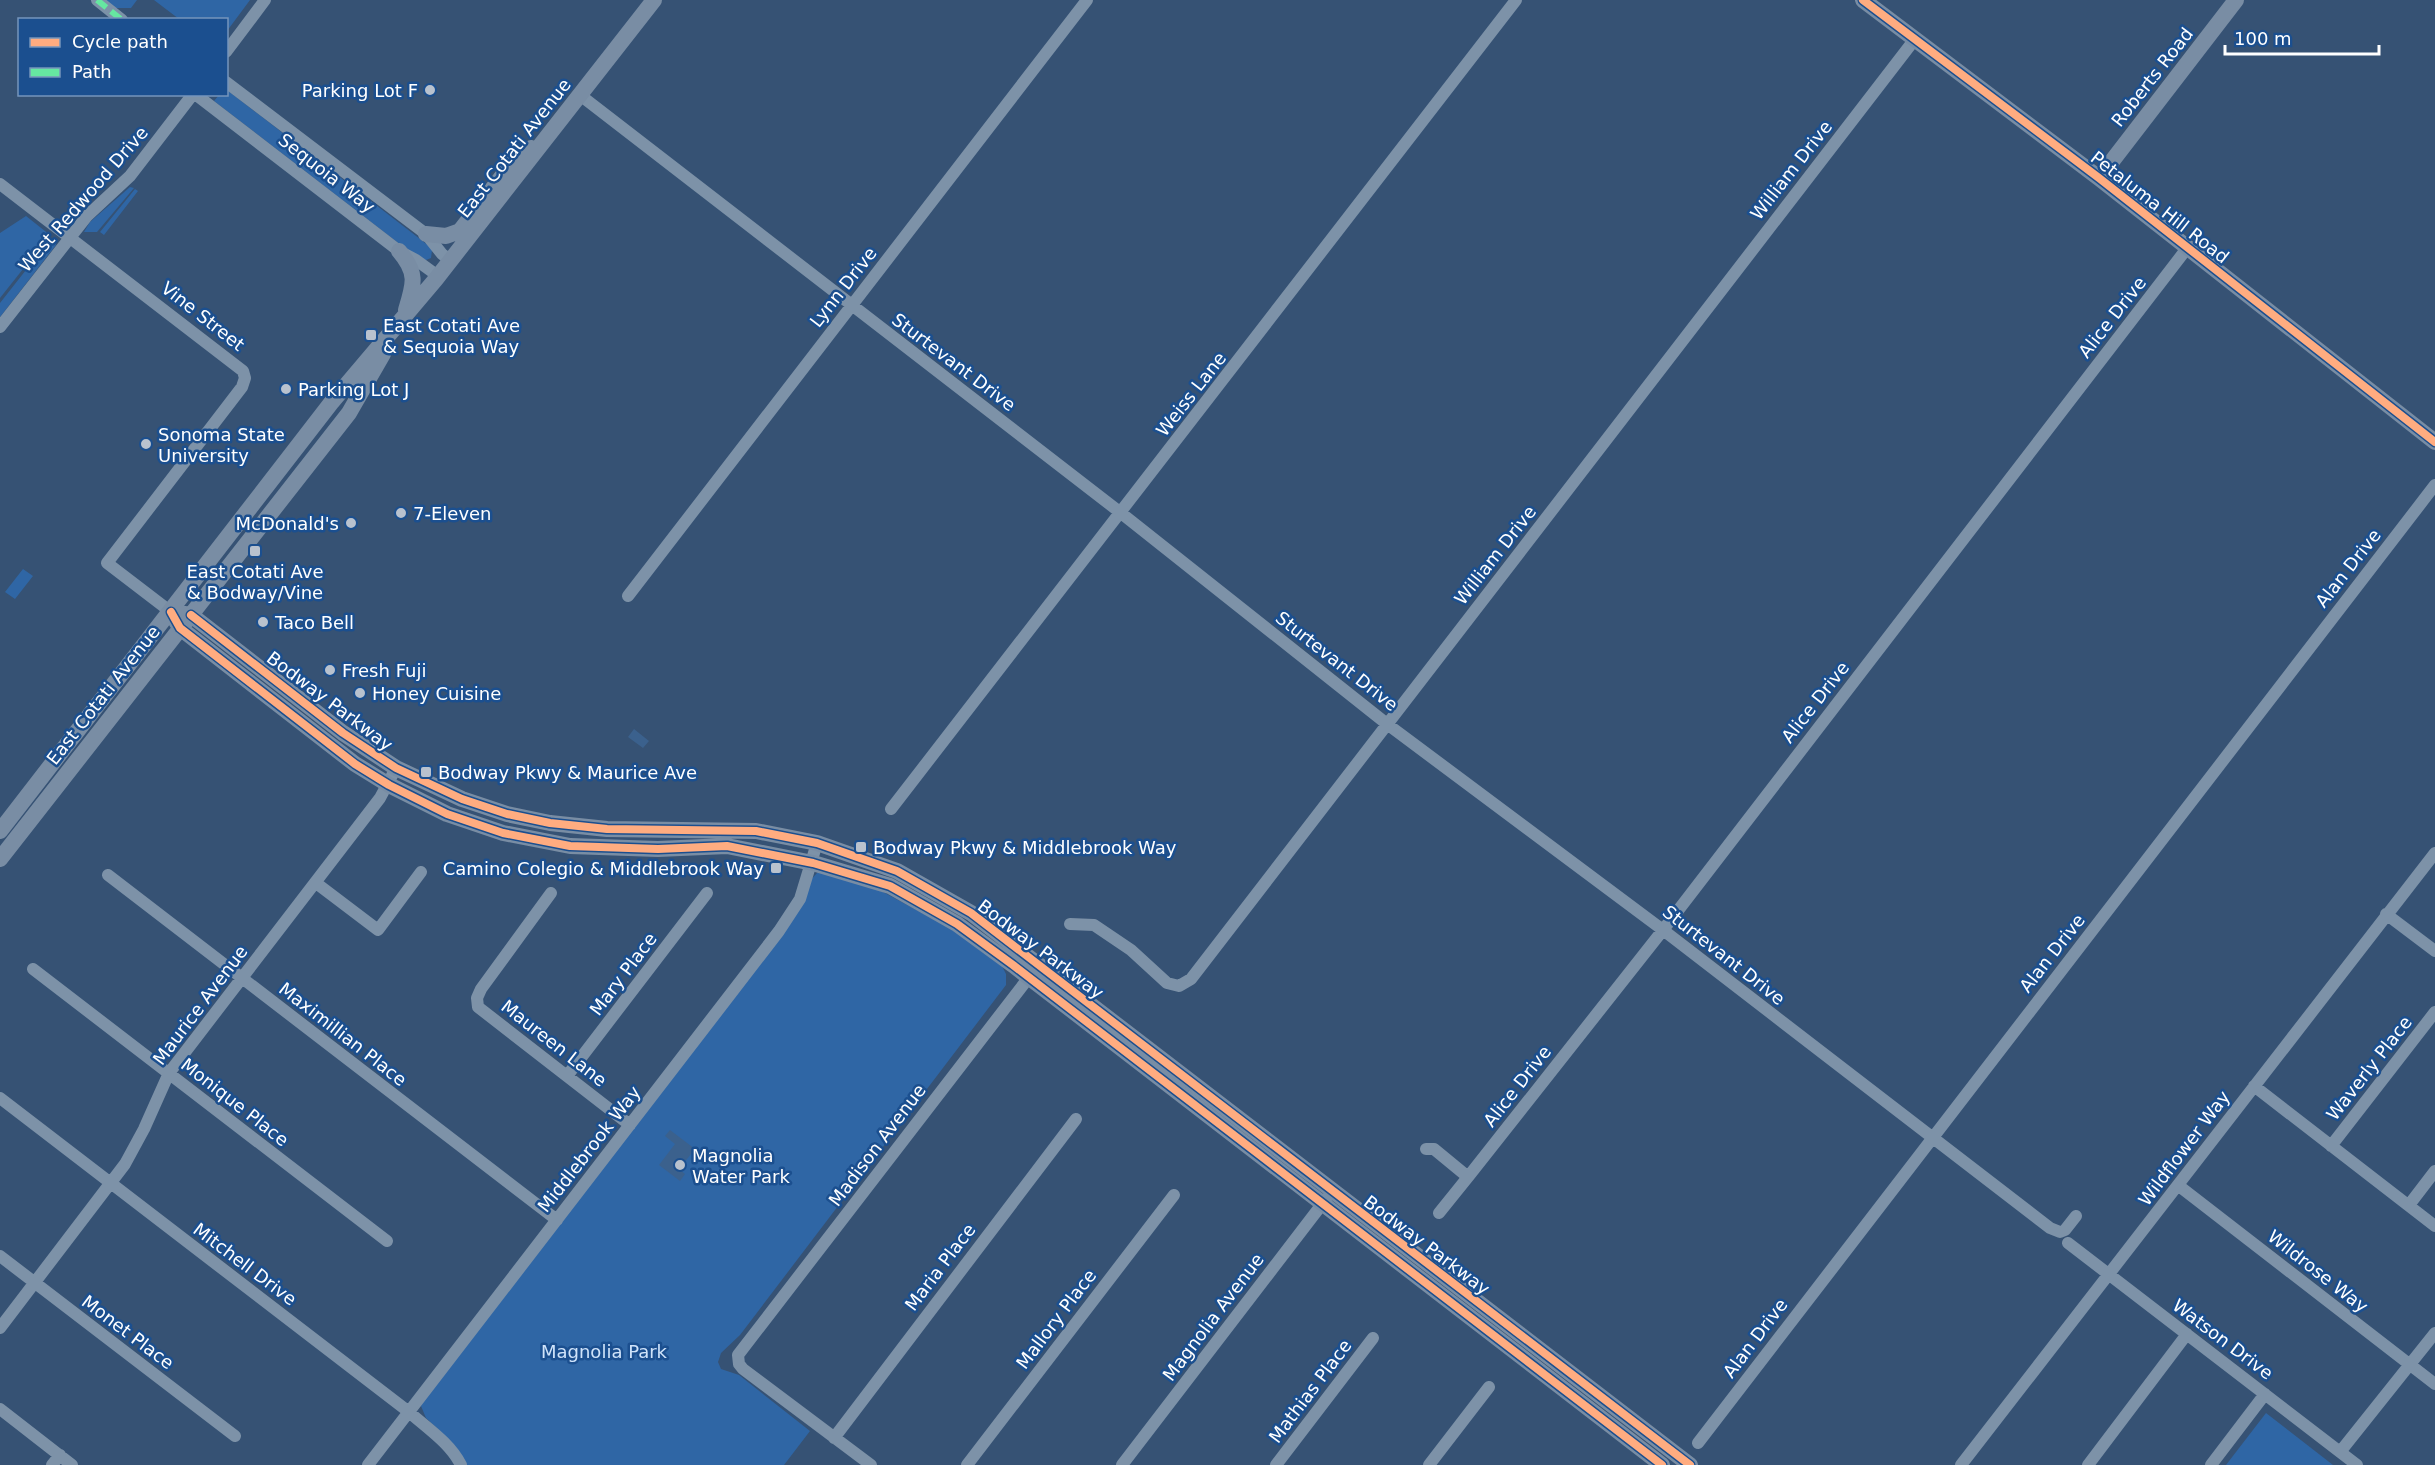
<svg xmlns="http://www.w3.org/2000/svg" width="2435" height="1465" font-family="'DejaVu Sans',sans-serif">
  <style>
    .green { fill: #2f66a5 }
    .water { fill: #3b618d }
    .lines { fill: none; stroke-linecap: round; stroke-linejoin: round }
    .street { stroke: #7d92a8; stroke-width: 12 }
    .secondary { stroke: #798da4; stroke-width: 16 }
    .quiet { stroke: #66e7a1; stroke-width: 6; stroke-dasharray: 12 6; stroke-linecap: butt }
    .cycleway-casing { stroke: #1b4f8f; stroke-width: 11 }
    .cycleway { stroke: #ffac80; stroke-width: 8 }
    .poi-dot { fill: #b9c2ce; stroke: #1b4f8f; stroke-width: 2 }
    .labels { text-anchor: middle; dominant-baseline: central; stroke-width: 5; stroke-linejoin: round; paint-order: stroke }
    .street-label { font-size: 18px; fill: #fff; stroke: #1b4f8f }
    .poi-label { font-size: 18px; fill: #fff; stroke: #1b4f8f; text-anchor: start }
    .park-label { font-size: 18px; fill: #cfe3fa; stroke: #1b4f8f }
  </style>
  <rect width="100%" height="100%" fill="#365274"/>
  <!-- green -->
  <path class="green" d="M103,0h34l-6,8h-18z
    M154,0h96l-23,31 -1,-11 -47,-1z
    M227,90l202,156 3,4 -1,8 -5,2 -7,-1 -205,-158 5,-6 7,-1z
    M130,187l4,1 -37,44h-13l6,-10z
    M135,189l3,2 -34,44 -4,-3z
    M26,216l24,19 -50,63v-65z
    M48,242h8v3l-56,72v-14z
    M23,569l10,7 -18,23 -10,-7z
    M827,871l56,21 82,44 35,26 6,12v11l-266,350 -19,18 -3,9 3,7 18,6 71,56 -26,34h-319l-21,-30 -18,-17 -5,-12 5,-13 383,-511 8,-9z
    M2266,1413l67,52h-107z"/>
  <!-- water -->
  <path class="water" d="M634,729l15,12 -6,7 -15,-11z
    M670,1130l25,19 -16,20 6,5 -5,7 -21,-16 16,-21 -10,-8z"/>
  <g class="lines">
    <!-- street -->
    <path class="street" d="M97,0l25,20
      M226,52l39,-52
      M226,82l200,152 16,20 9,7
      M195,94l204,157 17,9 22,16
      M580,95l541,418 266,211 276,206 387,298 10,4 5,-2 11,-14
      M0,184l243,187 2,7 -3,9 -135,176 64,49
      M0,327l87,-111 43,-40 63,-82
      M628,596l459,-596
      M891,809l625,-809
      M108,875l449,345
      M316,883l62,47 43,-58
      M551,893l-70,96 -4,9 1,9 152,118
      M2386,914l49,37
      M1070,924l24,1 37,25 36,33 12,3 12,-7 724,-940
      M33,969l354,272
      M567,1076l140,-183
      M2254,1086l181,140
      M0,1098l409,314c18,16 41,31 52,53
      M2331,1146l104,-134
      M1426,1149h8l34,28 195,-247 525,-683
      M2179,1186l256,198
      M2409,1205l26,-34
      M1439,1213l29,-36
      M2068,1243l289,222
      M0,1256l235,180
      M0,1328l125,-164 19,-35 25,-56 211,-275 16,-30
      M0,1409l72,56
      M834,1438l242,-319
      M1698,1443l737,-958
      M2340,1452l95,-119
      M52,1465l8,-10
      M368,1465l411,-534 21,-32 17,-56
      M871,1465l-128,-96 -4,-5 -1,-9 295,-383
      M967,1465l207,-270
      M1122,1465l204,-266
      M1276,1465l97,-127
      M1429,1465l60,-78
      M1961,1465l474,-612
      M2088,1465l99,-131
      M2211,1465l54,-71"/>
    <!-- secondary -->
    <path class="secondary" d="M1863,0l236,178 336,264
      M2099,178l137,-178
      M426,234l20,2 14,-5 54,-70 17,-13
      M399,251c19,22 15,33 7,59
      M171,612l20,3 152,118 53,35 66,31 45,15 43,9 57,6 149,2 61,12 80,28 74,42 719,552
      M171,612l9,16 175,136 34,21 58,29 56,19 67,13 88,3 69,-3 86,17 77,23 67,38 56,41 649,500
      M0,831l331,-428 105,-124 218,-279
      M0,859l349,-446 34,-59"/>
    <!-- quiet -->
    <path class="quiet" d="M97,0l25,20"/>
    <!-- cycleway casing -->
    <g class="cycleway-casing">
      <path id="cycleway" d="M1863,0l236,178 336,264
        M171,612l9,16 175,136 34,21 58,29 56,19 67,13 88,3 69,-3 86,17 77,23 67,38 56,41 649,500
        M191,615l152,118 53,35 66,31 45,15 43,9 57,6 149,2 61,12 80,28 74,42 719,552"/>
    </g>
    <!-- cycleway -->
    <use href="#cycleway" class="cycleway"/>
  </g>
  <!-- markers -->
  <g class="poi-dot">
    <circle cx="430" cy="90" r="6"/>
    <rect x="365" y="329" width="12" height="12" rx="3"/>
    <circle cx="286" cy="389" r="6"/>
    <circle cx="146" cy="444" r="6"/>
    <circle cx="401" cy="513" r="6"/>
    <circle cx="351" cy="523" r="6"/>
    <rect x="249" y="545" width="12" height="12" rx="3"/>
    <circle cx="263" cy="622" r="6"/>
    <circle cx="330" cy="670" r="6"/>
    <circle cx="360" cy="693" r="6"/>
    <rect x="420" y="766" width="12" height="12" rx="3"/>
    <rect x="855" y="841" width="12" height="12" rx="3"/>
    <rect x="770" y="862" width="12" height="12" rx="3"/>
    <circle cx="680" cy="1165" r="6"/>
  </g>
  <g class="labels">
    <!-- street labels -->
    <g class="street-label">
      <text transform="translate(2152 77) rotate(-52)">Roberts Road</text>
      <text transform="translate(514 148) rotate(-52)">East Cotati Avenue</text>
      <text transform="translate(1791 170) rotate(-52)">William Drive</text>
      <text transform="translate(327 173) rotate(38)">Sequoia Way</text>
      <text transform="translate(83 199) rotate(-49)">West Redwood Drive</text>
      <text transform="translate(2160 207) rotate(38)">Petaluma Hill Road</text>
      <text transform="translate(843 287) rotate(-52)">Lynn Drive</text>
      <text transform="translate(203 316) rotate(38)">Vine Street</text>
      <text transform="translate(2112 317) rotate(-52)">Alice Drive</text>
      <text transform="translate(954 362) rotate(37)">Sturtevant Drive</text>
      <text transform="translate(1191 394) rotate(-52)">Weiss Lane</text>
      <text transform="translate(1495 555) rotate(-52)">William Drive</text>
      <text transform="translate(2348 568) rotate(-52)">Alan Drive</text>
      <text transform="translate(1337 661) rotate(38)">Sturtevant Drive</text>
      <text transform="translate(103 695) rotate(-52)">East Cotati Avenue</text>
      <text transform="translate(330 701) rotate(37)">Bodway Parkway</text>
      <text transform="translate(1815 702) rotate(-52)">Alice Drive</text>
      <text transform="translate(1041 949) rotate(37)">Bodway Parkway</text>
      <text transform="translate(2052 953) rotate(-52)">Alan Drive</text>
      <text transform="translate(1724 955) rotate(38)">Sturtevant Drive</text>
      <text transform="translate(623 974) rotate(-53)">Mary Place</text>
      <text transform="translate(200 1005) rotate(-53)">Maurice Avenue</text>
      <text transform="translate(343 1034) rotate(38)">Maximillian Place</text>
      <text transform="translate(554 1043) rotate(38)">Maureen Lane</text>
      <text transform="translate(2369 1068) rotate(-52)">Waverly Place</text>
      <text transform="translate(1517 1086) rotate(-52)">Alice Drive</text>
      <text transform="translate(235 1102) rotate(38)">Monique Place</text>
      <text transform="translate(877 1145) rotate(-53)">Madison Avenue</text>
      <text transform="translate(2184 1148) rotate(-53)">Wildflower Way</text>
      <text transform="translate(589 1149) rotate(-52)">Middlebrook Way</text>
      <text transform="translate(1427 1245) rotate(37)">Bodway Parkway</text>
      <text transform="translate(245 1264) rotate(37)">Mitchell Drive</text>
      <text transform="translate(940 1267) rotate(-53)">Maria Place</text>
      <text transform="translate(2318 1271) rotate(38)">Wildrose Way</text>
      <text transform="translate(1213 1317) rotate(-53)">Magnolia Avenue</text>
      <text transform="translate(1056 1319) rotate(-53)">Mallory Place</text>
      <text transform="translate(128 1332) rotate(37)">Monet Place</text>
      <text transform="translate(1755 1338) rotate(-53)">Alan Drive</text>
      <text transform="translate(2223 1339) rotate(37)">Watson Drive</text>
      <text transform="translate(1310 1391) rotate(-53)">Mathias Place</text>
    </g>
    <!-- poi labels -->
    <g class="poi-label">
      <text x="418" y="90" text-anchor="end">Parking Lot F</text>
      <text x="383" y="325">East Cotati Ave<tspan x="383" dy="21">&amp; Sequoia Way</tspan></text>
      <text x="298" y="389">Parking Lot J</text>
      <text x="158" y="434">Sonoma State<tspan x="158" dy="21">University</tspan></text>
      <text x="413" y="513">7-Eleven</text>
      <text x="339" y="523" text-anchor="end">McDonald's</text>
      <text x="255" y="571" text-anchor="middle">East Cotati Ave<tspan x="255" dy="21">&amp; Bodway/Vine</tspan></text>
      <text x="275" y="622">Taco Bell</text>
      <text x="342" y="670">Fresh Fuji</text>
      <text x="372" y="693">Honey Cuisine</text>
      <text x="438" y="772">Bodway Pkwy &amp; Maurice Ave</text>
      <text x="873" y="847">Bodway Pkwy &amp; Middlebrook Way</text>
      <text x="764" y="868" text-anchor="end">Camino Colegio &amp; Middlebrook Way</text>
      <text x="692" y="1155">Magnolia<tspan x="692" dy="21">Water Park</tspan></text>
    </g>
    <!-- park labels -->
    <g class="park-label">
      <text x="604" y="1351">Magnolia Park</text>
    </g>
  </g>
  <!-- legend -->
  <rect x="18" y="18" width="210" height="78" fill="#1b4f8f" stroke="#7695bc" stroke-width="1.5"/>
  <rect x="30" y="38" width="30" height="9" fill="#ffac80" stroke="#7695bc" stroke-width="1.5"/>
  <text x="72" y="48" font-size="18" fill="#ffffff">Cycle path</text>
  <rect x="30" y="68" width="30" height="9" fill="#66e7a1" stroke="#7695bc" stroke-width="1.5"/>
  <text x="72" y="78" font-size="18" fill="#ffffff">Path</text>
  <!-- scale -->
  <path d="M2225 45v9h154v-9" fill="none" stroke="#ffffff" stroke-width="3"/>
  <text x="2234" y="45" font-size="18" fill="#ffffff" stroke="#1b4f8f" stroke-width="4.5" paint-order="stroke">100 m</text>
</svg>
